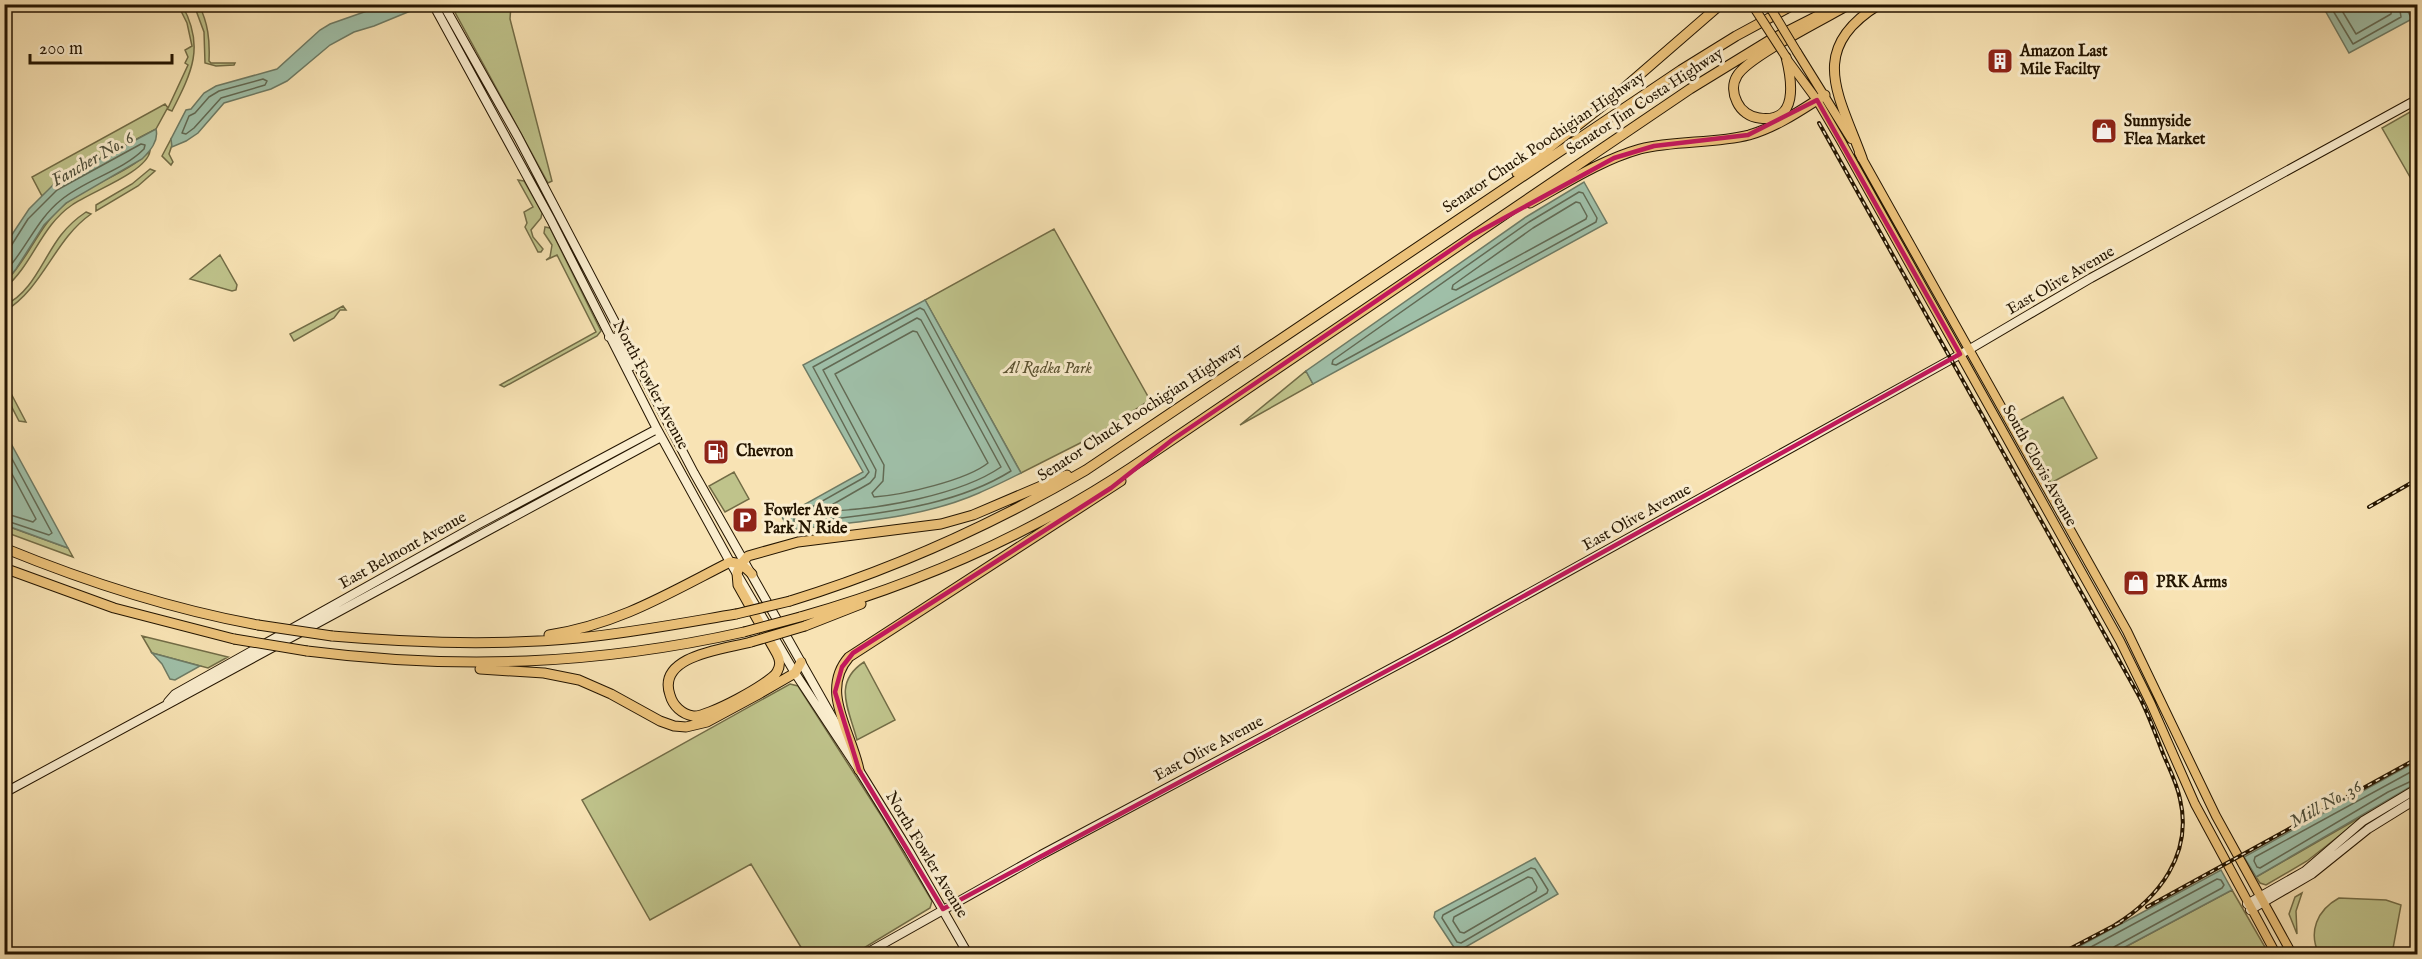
<svg xmlns="http://www.w3.org/2000/svg" width="2422" height="959" font-family="'IM FELL English',serif">
  <style>
    .green { fill: #bfc38b; stroke: #726c46; stroke-width: 1.5 }
    .water { fill: #9fbfa8; stroke: #6e7b65; stroke-width: 1.5 }
    .lines { fill: none; stroke-linecap: round; stroke-linejoin: round }
    .shore { stroke: #626a54; stroke-width: 1.5 }
    .secondary-casing { stroke: #241501; stroke-width: 10 }
    .primary-casing { stroke: #241501; stroke-width: 10 }
    .motorway-casing { stroke: #241501; stroke-width: 11 }
    .secondary { stroke: #faedce; stroke-width: 8 }
    .primary { stroke: #ecc27a; stroke-width: 8 }
    .motorway { stroke: #ecc27a; stroke-width: 9 }
    .rail-casing { stroke: #241501; stroke-width: 4 }
    .rail { stroke: #faedce; stroke-width: 1.5; stroke-dasharray: 4.5; stroke-linecap: butt }
    .primary-bridge-casing { stroke: #241501; stroke-width: 10; stroke-linecap: butt }
    .motorway-bridge-casing { stroke: #241501; stroke-width: 11; stroke-linecap: butt }
    .primary-bridge { stroke: #ecc27a; stroke-width: 8 }
    .motorway-bridge { stroke: #ecc27a; stroke-width: 9 }
    .marked { fill: none; stroke: #c2185b; stroke-width: 4.5; stroke-linejoin: round }
    .labels { text-anchor: middle; dominant-baseline: central; stroke-width: 6; stroke-linejoin: round; paint-order: stroke }
    .poi-label { font-size: 16px; font-weight: bold; fill: #241501; stroke: #faedce; text-anchor: start }
    .street-label { font-size: 16px; fill: #241501; stroke: #faedce }
    .park-label { font-size: 16px; font-style: italic; fill: #5a5231; stroke: #faedce }
    .water-label { font-size: 18px; font-style: italic; fill: #4f503b; stroke: #faedce }
  </style>
  <rect width="100%" height="100%" fill="#f8e3b4"/>
  <filter id="stains"><feTurbulence type="fractalNoise" baseFrequency=".00333" numOctaves="4"/><feColorMatrix values="0 0 0 0 .2 0 0 0 0 .09 0 0 0 0 .02 0 0 0 .5 -.17"/></filter>
  <radialGradient id="worn" r=".72"><stop offset=".6" stop-color="#630" stop-opacity="0"/><stop offset="1" stop-color="#630" stop-opacity=".3"/></radialGradient>
  <!-- green -->
  <path class="green" d="M178,5h4c23,41 10,67 -10,106l-5,-2 -11,20 -88,46 -26,21 -10,-19 133,-73 3,4 20,-43 -3,-2 3,-6 -3,-7 7,-4 -5,-23z
    M194,5h5c9,18 11,35 10,56l2,2h24l-1,2 -18,1 -11,-3 -1,-31z
    M451,5h60l-1,14 42,162 -4,2z
    M2417,108v74l-3,2 -32,-56z
    M171,139l2,3 -4,12 4,8 -2,3 -9,-9z
    M150,151c-3,21 -60,41 -78,54 -31,21 -39,59 -67,83v-6c24,-23 33,-56 59,-77 26,-22 62,-30 86,-54z
    M150,169l5,2 -17,15 -42,25v-6l36,-21z
    M518,180l6,1 18,32 -1,5 -10,12 2,7 10,12 -2,3h-3l-13,-25 2,-4 -3,-11 9,-5z
    M86,212l5,2c-37,26 -47,73 -86,97v-6c28,-13 38,-47 56,-70 7,-9 16,-17 25,-23z
    M545,227l5,1 51,103 -4,5 -93,51 -4,-2 96,-53 -39,-77 -11,5 4,-3 2,-12 -8,-12z
    M1054,229l96,171 -50,33 -79,40 -96,-173z
    M220,255l17,30 -1,5 -4,1 -42,-12z
    M343,306l3,4h-6l-6,8 -40,23 -4,-7z
    M1306,371l7,13 -73,41z
    M5,382l21,40 -7,-1 -14,-27z
    M2063,397l34,61 -46,25 -34,-61z
    M734,472l15,27 -24,13 -16,-26z
    M4,525l64,23 5,9 -68,-25z
    M142,636l86,21 -20,11 -56,-15z
    M864,662l31,58 -38,20c-8,-31 -25,-57 7,-78z
    M790,684l8,2 84,131 50,84 -2,7 -76,46h-49l-54,-90 -101,56 -68,-120z
    M2371,811l-64,50 -41,24 -6,-2 -4,-6z
    M2232,890l37,64h-157z
    M2302,893l-6,18 1,23 -8,-20 6,-17z
    M2339,898l47,2 15,5 -9,49h-73c-11,-22 -2,-44 20,-56z"/>
  <!-- water -->
  <path class="water" d="M384,5h41l-51,21 -20,6 -24,13 -43,36 -16,8 -47,14 -26,30 -12,8 -14,6 -1,-8 15,-29 5,-1 13,-16 12,-7 61,-17 43,-39 10,-6z
    M2322,5h82l8,14 -63,34z
    M156,129c3,12 -6,22 -14,30l-76,44 -22,22 -28,44 -11,13v-37l24,-36 24,-24 15,-9z
    M1584,182l23,41 -294,161 -7,-13 220,-154z
    M925,300l96,173c-14,7 -28,14 -42,20 -59,26 -126,29 -190,37l-7,-13 81,-45 -60,-107z
    M5,431l3,7 60,110 -63,-23z
    M152,653l48,13 -25,14 -5,-1 -8,-15z
    M2417,761v22l-161,94 -12,-20z
    M1535,858l23,36 -101,58 -23,-35 1,-5z
    M2221,870l11,20 -120,64h-47z"/>
  <g class="lines">
    <!-- shore -->
    <path class="shore" d="M2329,4l24,40 48,-27 -2,-13
      M2338,4l18,30 35,-20 1,-10
      M263,79l4,2 -2,4 -44,13 -27,30 -8,6 -4,-1 7,-17 6,-3 14,-16 10,-6z
      M1579,192l4,1 14,25 -1,4 -260,143 -4,-1 1,-4 196,-138z
      M1576,202l4,1 7,13 -1,3 -130,71 -4,-1 1,-4 80,-57z
      M4,248l7,-2 17,-27 29,-29 84,-46 4,1 -1,4c-23,23 -58,30 -83,51 -25,20 -35,50 -57,73
      M920,308l4,2 87,161c-50,31 -112,40 -170,47 -15,1 -32,5 -47,4v-5l71,-40 4,-5 -56,-105z
      M917,318l4,2 80,147c-41,28 -121,42 -170,44l-1,-5 40,-23 5,-6 1,-7 -53,-100z
      M913,331l4,1 71,131c-21,17 -85,32 -114,34l-2,-4 11,-12 1,-16 -49,-91z
      M4,444l48,89 -3,2 -45,-15
      M4,459l32,60 -3,3 -29,-9
      M2418,768l-163,89 -1,4 3,6 3,1 128,-76 30,-14
      M1531,868l4,1 13,21 -1,3 -86,50 -4,-1 -15,-24 1,-3z
      M1528,877l4,1 5,9 -1,4 -72,42 -4,-1 -7,-11 1,-4z
      M2078,954l139,-75 4,1 3,5 -2,3 -108,59 -3,7"/>
    <!-- secondary casing -->
    <g class="secondary-casing">
      <path id="secondary" d="M433,4l118,216 106,209 73,133 65,111 64,97 50,81 59,103
        M443,4l75,133 176,336 155,274
        M609,337l7,1 16,28
        M168,702l7,-8 302,-169 180,-96
        M4,793l657,-356
        M2247,904l58,-33 58,-50 55,-33
        M2250,910l62,-36 56,-45 50,-31
        M865,954l176,-99 407,-217 522,-289 121,-71 327,-179"/>
    </g>
    <!-- primary casing -->
    <g class="primary-casing">
      <path id="primary" d="M1797,52l54,87
        M1786,58l31,42 24,41 279,500 31,63 44,100 81,150
        M1859,153l268,478 89,185 76,138"/>
    </g>
    <!-- motorway casing -->
    <g class="motorway-casing">
      <path id="motorway" d="M1786,57c6,24 13,67 -27,61 -9,-1 -18,-7 -22,-16 -4,-8 -5,-18 0,-26 10,-19 91,-59 113,-72
        M1862,158c-23,-63 -56,-109 18,-154
        M1517,173l98,-77 106,-92
        M1530,203c36,-20 71,-43 110,-54 36,-9 74,-5 109,-14 28,-8 52,-25 76,-40
        M4,548c83,34 166,61 254,77
        M4,568l110,40 120,31
        M790,601c104,-32 202,-76 296,-131l595,-400 55,-34 59,-32
        M800,617c117,-33 231,-83 332,-150l558,-378 80,-49 71,-36
        M805,626l56,-22
        M549,635c70,-11 120,-42 181,-73l11,2 11,10
        M332,636c82,7 165,10 246,2 53,-5 105,-15 158,-24
        M751,642c-25,7 -95,13 -81,53 3,11 12,19 23,21 13,2 78,-33 84,-44 4,-7 3,-12 0,-18l-39,-69 -1,-12 4,-9 7,-8 50,-14 143,-18 32,-9 94,-40
        M307,651c150,19 289,14 437,-19
        M480,669l64,4 35,7 32,14 49,27 14,5 12,1 21,-5 50,-27 38,-22 6,-11
        M859,770c-7,-37 -40,-79 -10,-113l272,-176"/>
    </g>
    <!-- secondary -->
    <use href="#secondary" class="secondary"/>
    <!-- primary -->
    <use href="#primary" class="primary"/>
    <!-- motorway -->
    <use href="#motorway" class="motorway"/>
    <!-- rail casing -->
    <g class="rail-casing">
      <path id="rail" d="M1819,123l320,573c10,19 17,40 25,60 6,14 13,28 16,43 13,55 -21,99 -65,126
        M2369,507l49,-28
        M2147,907l271,-149
        M2060,954l61,-32"/>
    </g>
    <!-- rail -->
    <use href="#rail" class="rail"/>
    <!-- primary-bridge casing -->
    <g class="primary-bridge-casing">
      <path id="primary-bridge" d="M1768,4l29,48
        M1755,9l31,48"/>
    </g>
    <!-- motorway-bridge casing -->
    <g class="motorway-bridge-casing">
      <path id="motorway-bridge" d="M736,614l54,-13
        M258,625l74,11
        M744,632l56,-15
        M234,639l73,12
        M751,642l54,-16"/>
    </g>
    <!-- primary-bridge -->
    <use href="#primary-bridge" class="primary-bridge"/>
    <!-- motorway-bridge -->
    <use href="#motorway-bridge" class="motorway-bridge"/>
  </g>
  <!-- marked area -->
  <path class="marked" d="M1817,100l143,254 -512,284 -505,271 -84,-139 -24,-78 7,-25 11,-14 258,-165 61,-48 301,-205 141,-77 40,-12 94,-11z"/>
  <!-- icons -->
  <defs>
    <g id="building-square" transform="scale(1.35)"><rect x="-9" y="-9" width="18" height="18" rx="4" fill="#8f2418" stroke="#faedce"/><path d="M-4-6H4V6H1V3H-1V6H-4ZM-2.5-4.3h1.7v1.8h-1.7ZM.8-4.3h1.7v1.8H.8ZM-2.5-1h1.7V.8h-1.7ZM.8-1h1.7V.8H.8Z" fill="#fff"/></g>
    <g id="shop-square" transform="scale(1.35)"><rect x="-9" y="-9" width="18" height="18" rx="4" fill="#8f2418" stroke="#faedce"/><path d="M-5-2.5h2.3a2.7 3.5 0 0 1 5.4 0H5L5.5 6h-11ZM-1.5-2.5h3a1.5 2.3 0 0 0-3 0Z" fill="#fff"/></g>
    <g id="fuel-square" transform="scale(1.35)"><rect x="-9" y="-9" width="18" height="18" rx="4" fill="#8f2418" stroke="#faedce"/><path d="M-5.5-6h7V0h2V4h1.3V-2.5L3-4.5l.8-.8L6-3V5H2.5V1h-1V6h-7ZM-4.2-4.7v3.2H.2V-4.7Z" fill="#fff"/></g>
    <g id="parking-square" transform="scale(1.35)"><rect x="-9" y="-9" width="18" height="18" rx="4" fill="#8f2418" stroke="#faedce"/><path d="M-3.5-5.5H1a3.5 3.5 0 0 1 0 7H-1V5.5H-3.5ZM-1-3.4V-.6H.8a1.4 1.4 0 0 0 0-2.8Z" fill="#fff"/></g>
  </defs>
  <g fill-rule="evenodd">
    <use href="#building-square" x="2000" y="61"/>
    <use href="#shop-square" x="2104" y="131"/>
    <use href="#fuel-square" x="716" y="452"/>
    <use href="#parking-square" x="745" y="520"/>
    <use href="#shop-square" x="2136" y="583"/>
  </g>
  <g class="labels">
    <!-- poi labels -->
    <g class="poi-label">
      <text x="2020" y="52">Amazon Last<tspan x="2020" dy="18">Mile Facilty</tspan></text>
      <text x="2124" y="122">Sunnyside<tspan x="2124" dy="18">Flea Market</tspan></text>
      <text x="736" y="452">Chevron</text>
      <text x="764" y="511">Fowler Ave<tspan x="764" dy="18">Park N Ride</tspan></text>
      <text x="2156" y="583">PRK Arms</text>
    </g>
    <!-- street labels -->
    <g class="street-label">
      <text transform="translate(1645 102) rotate(-33)">Senator Jim Costa Highway</text>
      <text transform="translate(1544 143) rotate(-34)">Senator Chuck Poochigian Highway</text>
      <text transform="translate(2061 281) rotate(-30)">East Olive Avenue</text>
      <text transform="translate(650 385) rotate(62)">North Fowler Avenue</text>
      <text transform="translate(1140 413) rotate(-33)">Senator Chuck Poochigian Highway</text>
      <text transform="translate(2039 466) rotate(61)">South Clovis Avenue</text>
      <text transform="translate(1637 518) rotate(-29)">East Olive Avenue</text>
      <text transform="translate(403 551) rotate(-29)">East Belmont Avenue</text>
      <text transform="translate(1209 749) rotate(-28)">East Olive Avenue</text>
      <text transform="translate(926 855) rotate(59)">North Fowler Avenue</text>
    </g>
    <!-- park labels -->
    <g class="park-label">
      <text x="1048" y="369">Al Radka Park</text>
    </g>
    <!-- water labels -->
    <g class="water-label">
      <text transform="translate(93 160) rotate(-30)">Fancher No. 6</text>
      <text transform="translate(2326 805) rotate(-29)">Mill No. 36</text>
    </g>
  </g>
  <!-- margin -->
  <rect width="2422" height="959" fill="none" stroke="#f8e3b4" stroke-width="24"/>
  <rect x="6" y="6" width="2410" height="947" fill="none" stroke="#241501" stroke-width="3"/>
  <rect x="12" y="12" width="2398" height="935" fill="none" stroke="#241501" stroke-width="1.5"/>
  <!-- scale -->
  <path d="M30 54v9h142v-9" fill="none" stroke="#241501" stroke-width="3"/>
  <text x="39" y="54" font-size="18" fill="#241501" stroke="#faedce" stroke-width="4.5" paint-order="stroke">200 m</text>
  <rect width="100%" height="100%" filter="url(#stains)"/>
  <rect width="100%" height="100%" fill="url(#worn)"/>
</svg>
